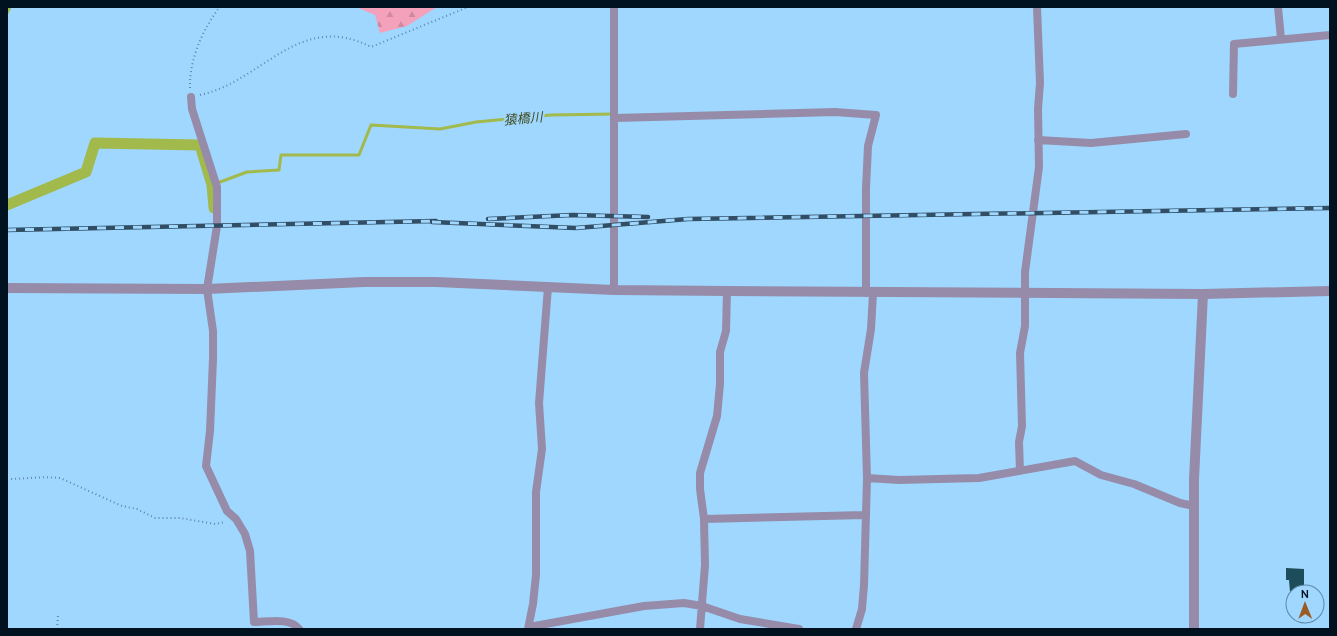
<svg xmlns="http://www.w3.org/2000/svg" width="1337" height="636" font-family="Manrope,'Noto Sans JP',sans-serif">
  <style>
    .forest { fill: url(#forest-firs) }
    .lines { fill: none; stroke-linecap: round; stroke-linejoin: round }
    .stream { stroke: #a2b94b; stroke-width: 3 }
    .canal { stroke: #a2b94b; stroke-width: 11 }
    .building { fill: #1d4c5a }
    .path { stroke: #6089a7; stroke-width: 2; stroke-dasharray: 1 3; stroke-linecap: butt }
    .minor { stroke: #968caa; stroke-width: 8 }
    .tertiary { stroke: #968caa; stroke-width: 10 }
    .rail-casing { stroke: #314e64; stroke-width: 4.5 }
    .rail { stroke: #9fd7ff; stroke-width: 3; stroke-dasharray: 9; stroke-linecap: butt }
    .labels { text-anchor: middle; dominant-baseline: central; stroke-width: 4; stroke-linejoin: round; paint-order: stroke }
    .water-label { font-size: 13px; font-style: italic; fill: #414b1e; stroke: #9fd7ff }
  </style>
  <defs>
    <pattern id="forest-firs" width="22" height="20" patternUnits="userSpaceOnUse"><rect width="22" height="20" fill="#f4a2bb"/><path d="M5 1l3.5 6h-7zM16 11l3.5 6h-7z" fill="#cf8aa0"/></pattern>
  </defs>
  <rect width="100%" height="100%" fill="#9fd7ff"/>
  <!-- forest -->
  <path class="forest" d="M356,7h81l-30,19 -27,7 -5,-18z"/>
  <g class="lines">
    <!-- stream -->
    <path class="stream" d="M7,13l3,-6
      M212,185l35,-13 32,-2 2,-15h78l12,-30 69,4 36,-7 75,-7 63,-1"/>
    <!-- canal -->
    <path class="canal" d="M7,205l79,-33 9,-29 105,2 12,40 2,23"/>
  </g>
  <!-- building -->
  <path class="building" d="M1286,568l18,1v23h-14l-1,-12h-3z"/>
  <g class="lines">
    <!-- path -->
    <path class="path" d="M190,88c-1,-21 8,-47 19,-65 3,-6 7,-10 10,-16
      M200,95c62,-13 99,-85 171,-48l97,-40
      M7,479c18,0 35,-3 53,-1l62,28 15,3 18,9h25l35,6 10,-2
      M57,629l1,-14"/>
    <!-- minor -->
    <path class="minor" d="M614,7v283
      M1278,7l3,32
      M1233,94l1,-50 96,-9
      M191,97l1,12 25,78v39l-10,63 6,42v28l-3,72 -4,35 21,45 9,8 9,15 5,17 4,71c13,0 36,-5 45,7
      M615,118l220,-6 41,3 -8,31 -2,42v105
      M1038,140l53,3 95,-9
      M1020,471l-1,-29 3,-16 -2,-73 5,-27v-54l14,-105 -1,-58 2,-26 -3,-76
      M867,478l32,2 80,-2 96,-17 26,14 33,9 46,19 14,3
      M704,519l161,-4
      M529,627l115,-21 40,-3 18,3 38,13 59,10
      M528,629l5,-25 3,-29v-83l6,-43 -3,-46 9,-116
      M700,629l5,-64 -1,-46 -4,-30v-16l17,-57 3,-32v-32l6,-21 1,-40
      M856,629l6,-20 2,-24 3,-107 -3,-105 7,-44 2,-36"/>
    <!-- tertiary -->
    <path class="tertiary" d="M7,288l200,1 157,-7h72l178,8 113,1 476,3 127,-3
      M1194,629v-150l9,-185"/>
    <!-- rail casing -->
    <g class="rail-casing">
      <path id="rail" d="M488,219l84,-4 76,2
        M432,222l144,6 112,-9 642,-11
        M7,230l429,-9"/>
    </g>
    <!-- rail -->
    <use href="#rail" class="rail"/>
  </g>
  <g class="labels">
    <!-- water labels -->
    <g class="water-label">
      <text transform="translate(523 118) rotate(-5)">猿橋川</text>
    </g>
  </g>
  <!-- border -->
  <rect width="1337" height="636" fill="none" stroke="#001220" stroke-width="16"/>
  <!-- north arrow -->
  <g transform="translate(1305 604) rotate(359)"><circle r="19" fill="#9fd7ff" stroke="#5f88a6"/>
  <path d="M0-3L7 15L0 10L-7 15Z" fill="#9a5c22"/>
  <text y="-6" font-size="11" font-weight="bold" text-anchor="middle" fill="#001220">N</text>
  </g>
</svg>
